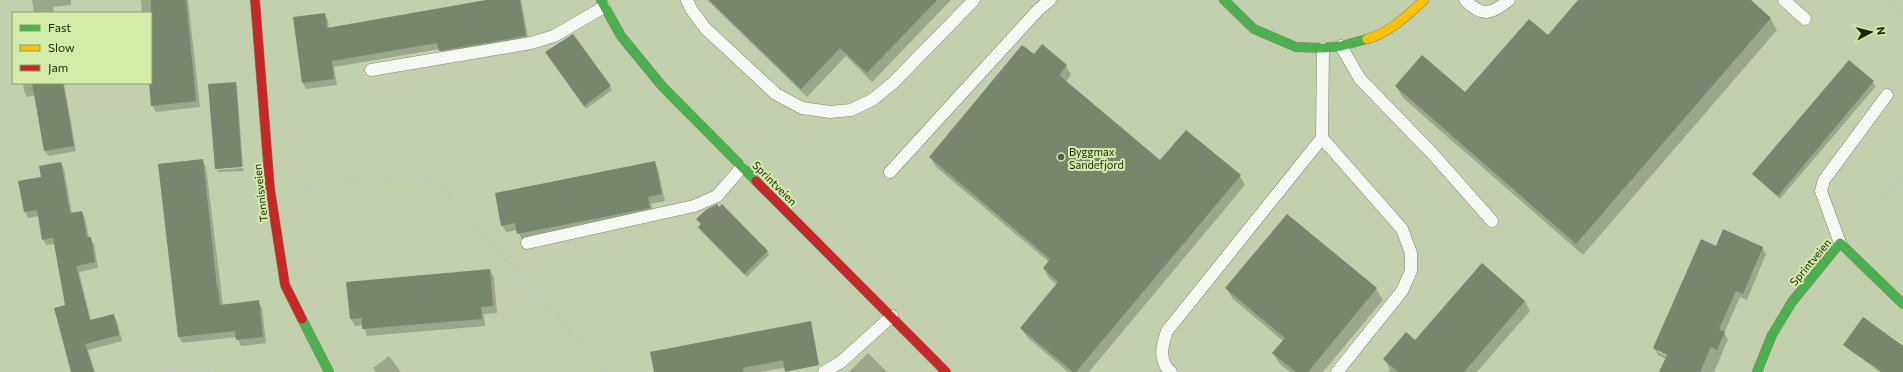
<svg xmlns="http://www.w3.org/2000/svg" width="1903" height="372" font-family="Commissioner,sans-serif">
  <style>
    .shadow { fill: #0003; fill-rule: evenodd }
    .building { fill: #77866d }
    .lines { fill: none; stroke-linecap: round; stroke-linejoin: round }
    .lane-casing { stroke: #7c8569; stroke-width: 13 }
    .fast-casing { stroke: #7c8569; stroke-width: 10 }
    .slow-casing { stroke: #7c8569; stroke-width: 10 }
    .jam-casing { stroke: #7c8569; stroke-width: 10 }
    .path { stroke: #c4c8bd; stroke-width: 2.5; stroke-dasharray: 3 2; stroke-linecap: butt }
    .lane { stroke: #f6f8f3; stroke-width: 12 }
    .fast { stroke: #4caf50; stroke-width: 9 }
    .slow { stroke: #ffc107; stroke-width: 9 }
    .jam { stroke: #c62828; stroke-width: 9 }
    .poi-dot { fill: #566144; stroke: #d4ecaa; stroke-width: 1.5 }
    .labels { text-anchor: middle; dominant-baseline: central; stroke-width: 4; stroke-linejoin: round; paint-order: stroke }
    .poi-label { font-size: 11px; fill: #1c250b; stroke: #d4ecaa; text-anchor: start }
    .street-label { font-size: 11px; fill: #1c250b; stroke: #d4ecaa }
  </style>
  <rect width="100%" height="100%" fill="#c3d0ad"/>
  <!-- shadow -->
  <path class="shadow" d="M32,0h39v5l-18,2 1,6h-20z
    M141,0h47l12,107 -44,5 -4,-7 -2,-22 1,-70h-9z
    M492,0h29l8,42 -85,15 -4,-8 -106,18 3,18 -31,4 -3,-6 21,-69 4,6 1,9z
    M707,0h244l-79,82 -26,-26 -39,41z
    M1579,0h170l21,18 7,12 -194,225 -180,-157 -7,-12 69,8 83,-58z
    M548,56l62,31 2,3 -26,19z
    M1034,56l32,10 5,9 -5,7 94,80 80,14 5,9 -156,187h-21l-41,-35 -6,-9 36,-43 -8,-7 -5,-9 5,-7 -113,-95 -5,-9z
    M1849,61l27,25 -96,113 -27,-24z
    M23,83h41l12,68 -27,5 -4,-5 -9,-56 -9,2 -3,-6z
    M235,83l2,4 6,79 -27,3 -6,-84z
    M202,160l4,7 17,138 35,-4 4,7 4,35 -25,3 -4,-9 -55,6 -3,-6z
    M654,162l4,7 7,32 -14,3 3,11 -132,25 -4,-10 -12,2 -4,-7z
    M61,163l3,6 8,45 10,-2 3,6 4,20h1l4,6 4,24 -19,4 12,49 22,-6 4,6 5,20 -34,9 7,22h-23l-6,-66 -11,-62 -9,1 -3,-6 -4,-23 -11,2 -3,-6 -6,-30 23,-4z
    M243,168l1,3 -26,1 -1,-2z
    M1287,215l89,74 7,11 -60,72h-33l-10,-8 -7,-11 10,-12 -50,-42 -7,-11z
    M697,219l70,33 2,3 -22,22 -46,-46 -2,-3 3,-3z
    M1716,247h46l4,7 -19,46 -7,-3 -16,36 4,6 -14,33h-53l5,-13 -8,-4 -4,-7zM1658,349l14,7 -1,2 -13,-6z
    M1482,264l43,38 5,9 -53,61h-89l2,-3 -6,-10 31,-18z
    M490,270l4,7 3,36 -13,1 1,12 -118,10 -4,-11 -8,1 -4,-7z
    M789,326l10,39 -38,7h-106z
    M1844,345l59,2v25h-23l-33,-24z
    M868,353l19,19h-38z
    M389,356l12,16h-25l-3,-4z"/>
  <!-- building -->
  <path class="building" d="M151,0h35l10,101 -45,5 -2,-23h2z
    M486,0h34l6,36 -87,15 -2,-8 -105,18 2,18 -32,4 -9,-66 32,-4 2,15z
    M709,0h228l-70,73 -27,-25 -39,41z
    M1578,0h173l20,18 -195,226 -181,-158 27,-31 43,37 64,-73 19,16z
    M573,34l38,52 -27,20 -39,-54z
    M1042,44l25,21 -8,10 101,85 26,-30 55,45 -165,197h-3l-53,-44 38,-46 -15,-14 7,-9 -121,-102 93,-112 12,9z
    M1849,60l25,21 -96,115 -26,-22z
    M236,82l6,85 -27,2 -7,-85z
    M32,83h31l11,63 -30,5z
    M203,159l14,129h1l2,17 39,-5 4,37 -27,3 -1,-9 -57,6 -20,-173z
    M655,161l7,33 -14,3 2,11 -133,26 -2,-11 -14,3 -6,-33z
    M61,162l9,51 12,-2 5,26h4l4,25 -19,4 14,54 24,-6 5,21 -34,9 9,28h-23l-17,-64 11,-3 -12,-67 -11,2 -5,-30 -13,2 -6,-31 23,-4 -2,-11z
    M717,204l2,3 3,-3 46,47 -24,23 -46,-47 3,-3 -5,-5 11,-10z
    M1287,214l90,74 -69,84h-12l-24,-19 13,-15 -60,-50z
    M1723,229l40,18 -20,47 -7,-3 -17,38 6,3 -8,18 -6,-3 -11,25h-41l8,-17 -14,-7 48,-109 15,7z
    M1482,263l43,38 -61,71h-66l-15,-13 23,-27 9,8z
    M490,269l3,37 -12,1 1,12 -120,10v-11l-12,1 -4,-37z
    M1863,317l40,29v26h-21l-39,-27z
    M811,321l8,44 -34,7 -2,-12 -40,8 1,4h-90l-4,-20z"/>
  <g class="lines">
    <!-- lane casing -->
    <g class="lane-casing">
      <path id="lane" d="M687,0l4,9 14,19 71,66 26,14 28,4 21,-2 21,-10 21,-17 81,-83
        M1465,0c17,17 26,15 44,0
        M1784,0l21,19
        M1341,46l19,33 71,73 61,69
        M371,70l160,-27 23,-7 50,-29
        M1322,138l80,91 9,24v18l-9,20 -65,81
        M890,172l148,-162 12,-10
        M527,243l167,-37 23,-10 25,-29
        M1840,243l-19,-52 3,-11 63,-85
        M824,372l17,-10 51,-46
        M1171,372c-13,-11 -9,-27 -4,-41l155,-193 1,-90"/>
    </g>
    <!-- fast casing -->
    <g class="fast-casing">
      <path id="fast" d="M601,0l20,36 41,50 94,95
        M1224,0l30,29 42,18 27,1 18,-2 26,-7
        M302,319l27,53
        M1757,372l15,-37 20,-33 48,-59 63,61"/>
    </g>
    <!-- slow casing -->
    <g class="slow-casing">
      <path id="slow" d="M1367,39c22,-6 41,-24 57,-39"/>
    </g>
    <!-- jam casing -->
    <g class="jam-casing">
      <path id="jam" d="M255,0l15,189 15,96 17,34
        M756,181l190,191"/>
    </g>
    <!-- path -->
    <path class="path" d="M1889,0l14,16
      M294,187l109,-10 23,1 16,10 165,184
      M1855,224l8,-10 40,-37
      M159,372l35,-6 24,6"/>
    <!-- lane -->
    <use href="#lane" class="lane"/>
    <!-- fast -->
    <use href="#fast" class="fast"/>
    <!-- slow -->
    <use href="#slow" class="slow"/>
    <!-- jam -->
    <use href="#jam" class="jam"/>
  </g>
  <!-- markers -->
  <circle class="poi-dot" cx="1061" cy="157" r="4"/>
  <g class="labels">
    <!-- poi labels -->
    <g class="poi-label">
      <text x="1069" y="151">Byggmax<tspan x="1069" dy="13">Sandefjord</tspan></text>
    </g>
    <!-- street labels -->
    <g class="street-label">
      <text transform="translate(775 183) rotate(45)">Sprintveien</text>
      <text transform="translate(260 193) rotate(-97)">Tennisveien</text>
      <text transform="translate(1810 262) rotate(-50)">Sprintveien</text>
    </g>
  </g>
  <!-- legend -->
  <rect x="12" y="12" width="140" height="72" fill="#d4ecaa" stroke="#8a9c6a"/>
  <rect x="20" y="25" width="20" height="6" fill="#4caf50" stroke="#8a9c6a"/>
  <text x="48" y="32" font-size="12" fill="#1c250b">Fast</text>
  <rect x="20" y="45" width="20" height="6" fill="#ffc107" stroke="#8a9c6a"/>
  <text x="48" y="52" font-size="12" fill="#1c250b">Slow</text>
  <rect x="20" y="65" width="20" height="6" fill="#c62828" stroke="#8a9c6a"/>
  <text x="48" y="72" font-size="12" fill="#1c250b">Jam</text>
  <!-- north arrow -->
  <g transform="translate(1871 32) rotate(83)" stroke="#d4ecaa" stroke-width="3" paint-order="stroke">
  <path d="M0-3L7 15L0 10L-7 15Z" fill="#1c250b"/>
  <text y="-6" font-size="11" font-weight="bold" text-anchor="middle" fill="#1c250b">N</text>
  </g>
</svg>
